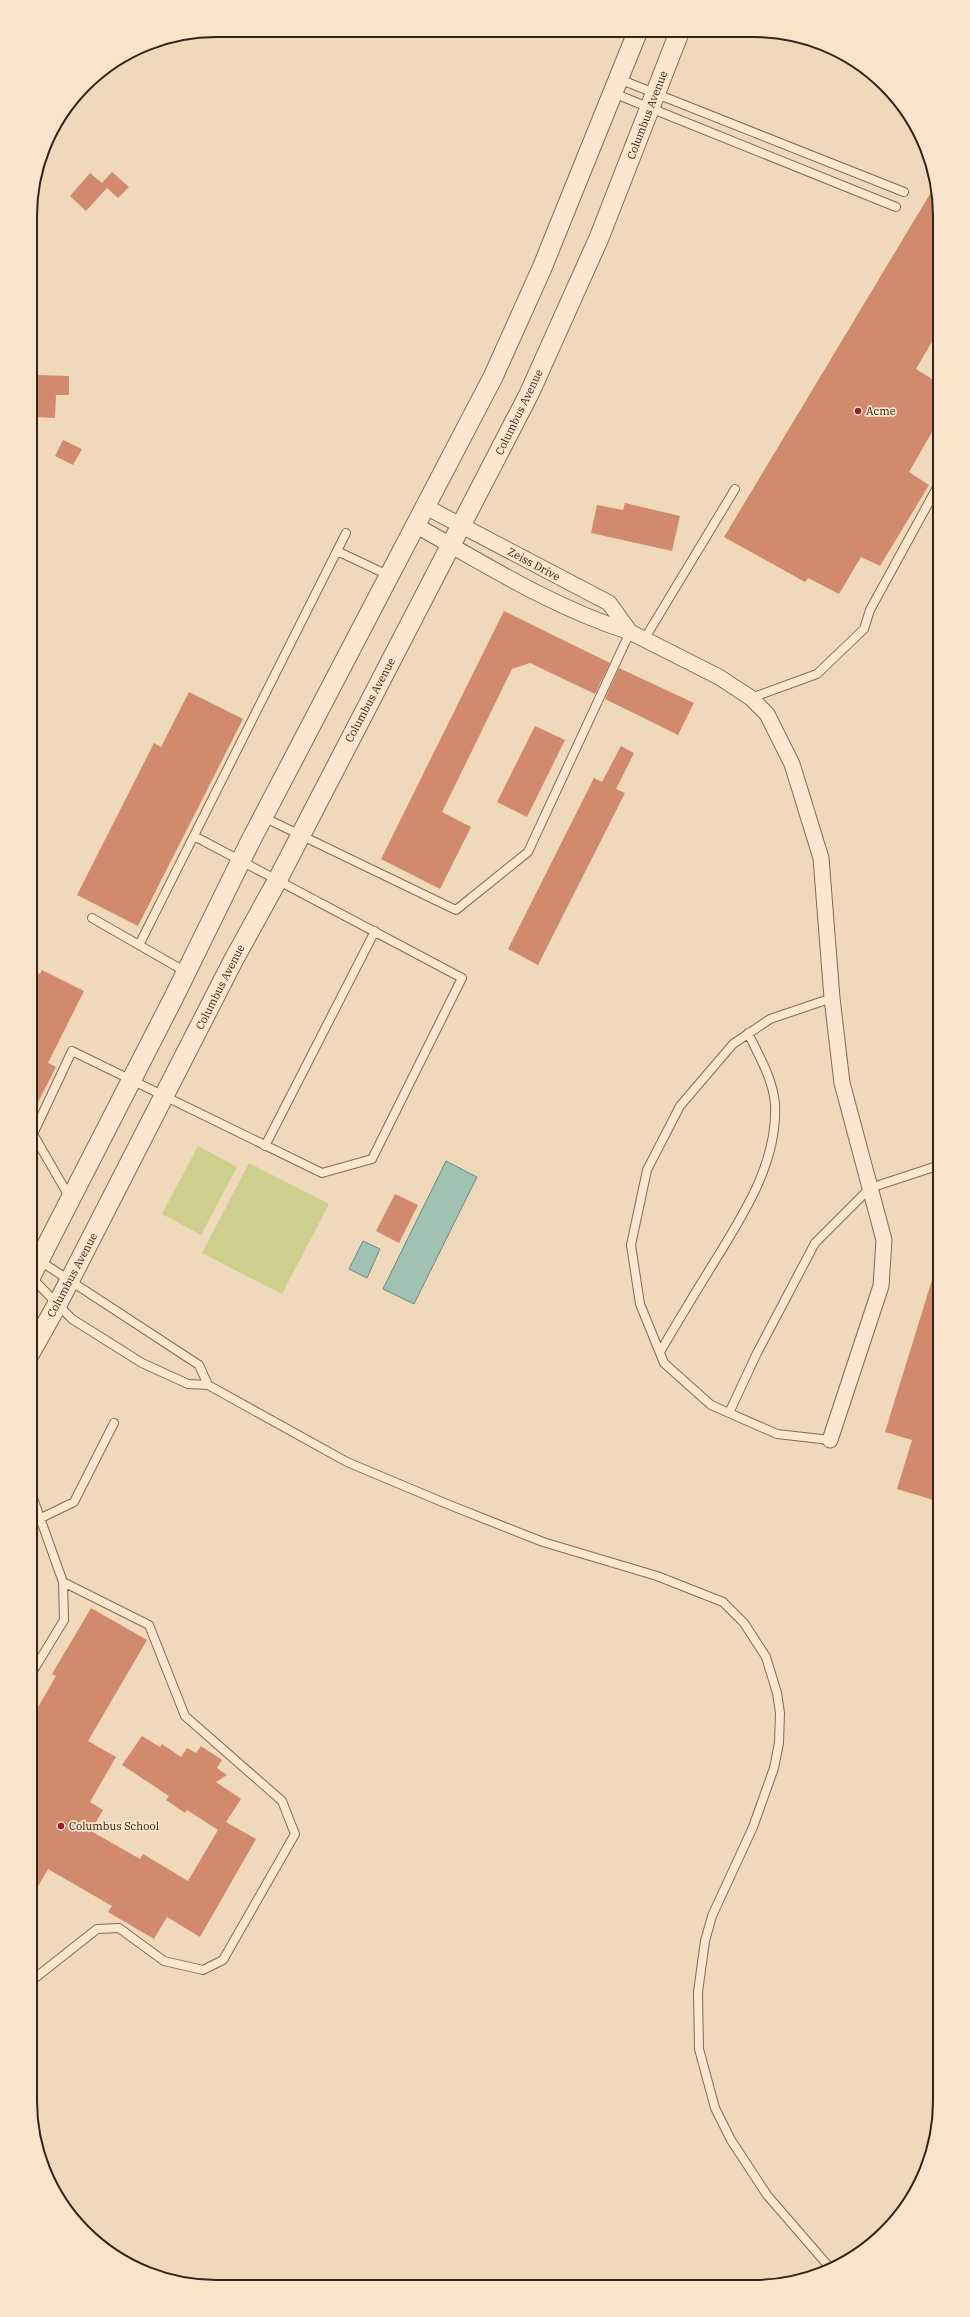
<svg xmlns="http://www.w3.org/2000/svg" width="970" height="2317" font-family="'IBM Plex Serif',serif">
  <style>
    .green { fill: #cece8e }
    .water { fill: #9fc0b2; stroke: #668e7f }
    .building { fill: #d18a6d }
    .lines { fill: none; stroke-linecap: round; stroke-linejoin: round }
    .service-casing { stroke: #876953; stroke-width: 10 }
    .minor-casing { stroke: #876953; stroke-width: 17 }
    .tertiary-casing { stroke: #876953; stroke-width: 21 }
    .service { stroke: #fbe7cd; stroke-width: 8 }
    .minor { stroke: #fbe7cd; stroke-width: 15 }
    .tertiary { stroke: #fbe7cd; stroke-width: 19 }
    .poi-dot { fill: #9a2030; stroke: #f7e4ca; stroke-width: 1.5 }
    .labels { text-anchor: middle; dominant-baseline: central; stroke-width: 3.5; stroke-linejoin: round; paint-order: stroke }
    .street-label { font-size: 11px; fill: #35241a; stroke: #f7e4ca }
    .poi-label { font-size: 11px; fill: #35241a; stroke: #f7e4ca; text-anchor: start }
    .rim { fill: none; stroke: #35241a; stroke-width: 2 }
  </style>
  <rect width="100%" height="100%" fill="#f0d9ba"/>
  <!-- green -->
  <path class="green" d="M198,1146l39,21 -36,68 -39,-21z
    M249,1163l80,41 -47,90 -80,-41z"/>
  <!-- water -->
  <path class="water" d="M446,1161l31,16 -63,127 -31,-15z
    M363,1241l17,8 -13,29 -18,-9z"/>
  <!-- building -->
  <path class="building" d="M112,172l17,15 -11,11 -11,-10 -21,23 -16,-15 20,-23 12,10z
    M936,184l4,32v112l-24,41 24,15v34l-31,54 20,13 -49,81 -19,-9 -22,37 -31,-16 -3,4 -81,-45z
    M36,375l33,1v19h-13l-1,23 -20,-1v-8h-5v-28l6,1z
    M63,440l19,9 -9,16 -18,-9z
    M625,503l55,13 -8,35 -81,-18 6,-28 26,5z
    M504,611l106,52 -15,31 -65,-31 -18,6 -70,143 29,15 -31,62 -59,-30z
    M619,668l75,35 -16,32 -73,-36z
    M189,692l54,27 -105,207 -61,-31 77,-152 7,4z
    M535,726l30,14 -38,77 -30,-15z
    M621,746l13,7 -18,36 9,4 -87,172 -30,-16 86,-171 8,4z
    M30,970l10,4 2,-4 42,21 -36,72 8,4 -26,51z
    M395,1194l23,11 -19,38 -23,-12z
    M936,1267h4v235l-43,-13 15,-49 -27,-8z
    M91,1608l56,32 -59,101 28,16 -26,45 13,8 -12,21 49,28 3,-5 45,27 30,-51 -31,-20 -2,3 -19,-13 3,-4 -47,-31 20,-29 18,11 2,-3 19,13 6,-9 9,5 5,-7 21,14 -5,8 10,7 -11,7 25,17 -15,23 30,17 -56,98 -33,-20 -13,22 -46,-27 4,-6 -64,-37 -18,31v-179l26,-45 -4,-2z"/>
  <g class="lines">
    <!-- service casing -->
    <g class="service-casing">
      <path id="service" d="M619,79l285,113
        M613,93l283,114
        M337,551l53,25
        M645,638l90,-149
        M751,698l66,-24 47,-45 6,-19 70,-128
        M263,817l193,93 72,-58 102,-220
        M92,918l94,54
        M139,945l207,-412
        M265,1146l110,-215
        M70,1198l-37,-64 39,-83 250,122 50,-14 90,-181 -268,-142
        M40,1261l159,104 9,20
        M31,1277l41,42 70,44 46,21 20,1 139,77 100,42 96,38 114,34 66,26 21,21 22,34 11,36 3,20 -1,30 -5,25 -21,59 -41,89 -7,25 -7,51 1,57 16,59 16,32 36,55 64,74
        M660,1352c17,-29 35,-59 53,-88 30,-49 65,-101 62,-160 -2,-25 -16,-48 -27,-71
        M729,1413l28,-60 58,-110 55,-55 70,-23
        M830,1440l-53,-6 -66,-29 -47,-42 -24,-59 -9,-59 16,-75 33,-64 53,-62 37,-25 62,-21
        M41,1518l33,-16 40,-79
        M30,1676l34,-56 -1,-38 -33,-92
        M30,1982l67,-53 22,-1 45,33 39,9 20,-10 72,-126 -13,-33 -97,-85 -36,-91 -86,-43"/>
    </g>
    <!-- minor casing -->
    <g class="minor-casing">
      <path id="minor" d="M417,526c69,39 137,82 213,106l-21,-29 -183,-96
        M630,632l89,45 32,21 16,16 25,50 29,94 11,140 10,85 42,157 -3,46 -51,154"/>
    </g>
    <!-- tertiary casing -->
    <g class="tertiary-casing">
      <path id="tertiary" d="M30,1278l144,-281 76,-155 243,-465 49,-109 95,-235
        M30,1353l27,-48 176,-344 44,-80 252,-487 70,-156 80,-205"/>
    </g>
    <!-- service -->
    <use href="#service" class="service"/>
    <!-- minor -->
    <use href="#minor" class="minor"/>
    <!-- tertiary -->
    <use href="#tertiary" class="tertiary"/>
  </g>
  <!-- markers -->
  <g class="poi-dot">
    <circle cx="858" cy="411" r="4"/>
    <circle cx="61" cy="1826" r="4"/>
  </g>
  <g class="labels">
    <!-- street labels -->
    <g class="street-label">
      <text transform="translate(647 115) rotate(-69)">Columbus Avenue</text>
      <text transform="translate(519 412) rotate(-64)">Columbus Avenue</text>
      <text transform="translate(534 564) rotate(28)">Zeiss Drive</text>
      <text transform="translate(370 700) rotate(-62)">Columbus Avenue</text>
      <text transform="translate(220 987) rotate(-63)">Columbus Avenue</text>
      <text transform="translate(72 1275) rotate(-62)">Columbus Avenue</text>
    </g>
    <!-- poi labels -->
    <g class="poi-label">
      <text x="866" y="411">Acme</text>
      <text x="69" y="1826">Columbus School</text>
    </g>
  </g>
  <!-- crop -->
  <path d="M0 0H970V2317H0ZM216 37H754A179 179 0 0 1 933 216V2101A179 179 0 0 1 754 2280H216A179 179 0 0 1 37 2101V216A179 179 0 0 1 216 37Z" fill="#f7e4ca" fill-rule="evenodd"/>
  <path class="rim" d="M216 37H754A179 179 0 0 1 933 216V2101A179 179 0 0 1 754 2280H216A179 179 0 0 1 37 2101V216A179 179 0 0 1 216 37Z"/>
</svg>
